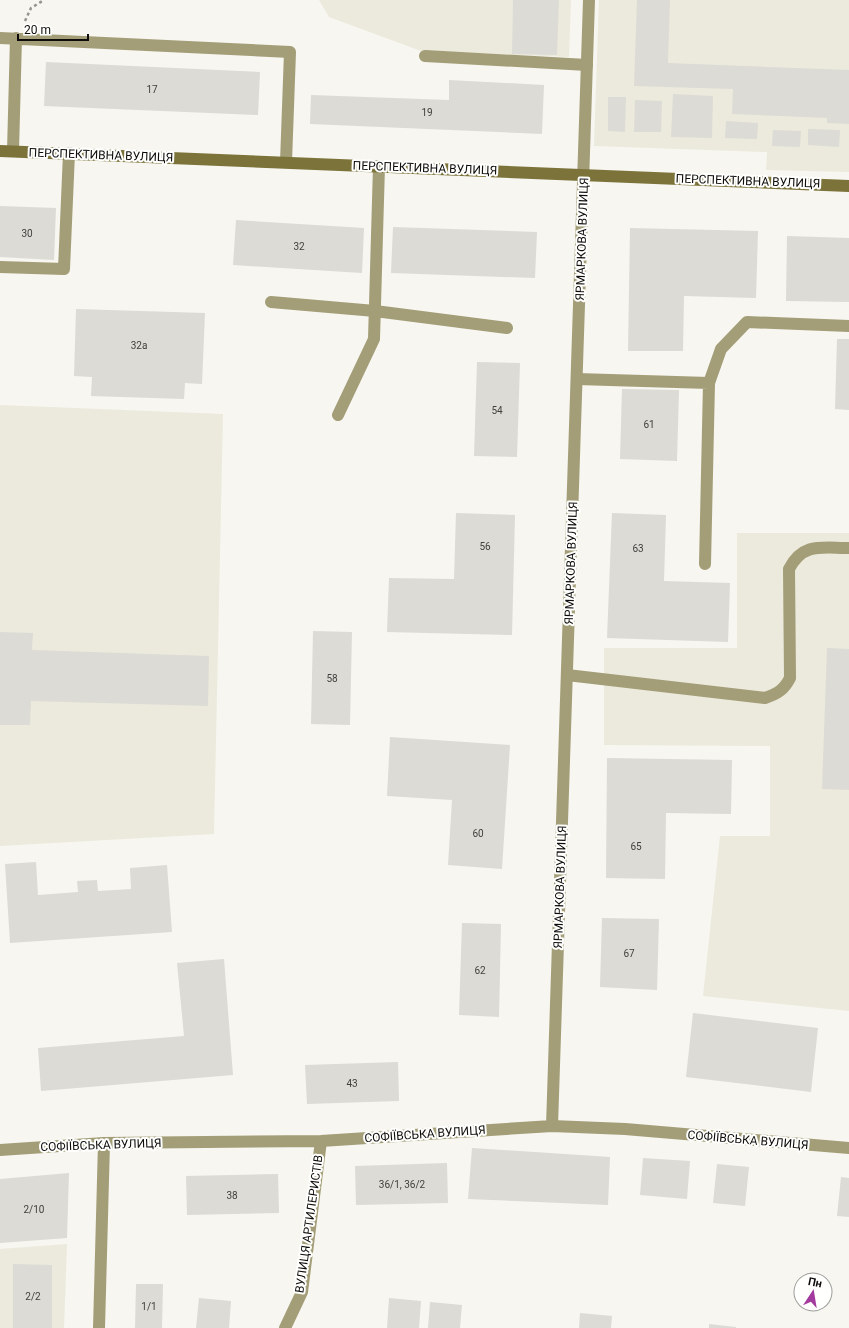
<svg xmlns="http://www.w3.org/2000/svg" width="849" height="1328" font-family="Roboto,sans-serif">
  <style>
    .built { fill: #eceadd }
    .building { fill: #dcdbd5 }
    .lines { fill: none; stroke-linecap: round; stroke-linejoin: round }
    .path { stroke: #95948f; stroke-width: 2.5; stroke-dasharray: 3 3; stroke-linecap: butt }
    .lane { stroke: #a39e78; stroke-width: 12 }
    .street { stroke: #a39e78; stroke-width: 12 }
    .secondary { stroke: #7b7339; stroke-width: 12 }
    .labels { text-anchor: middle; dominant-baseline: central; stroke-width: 4; stroke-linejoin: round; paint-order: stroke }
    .number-label { font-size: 10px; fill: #41403d }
    .street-label { font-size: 12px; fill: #0d0c0a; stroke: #fffffe }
  </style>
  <rect width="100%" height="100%" fill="#f7f6f0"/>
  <!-- built -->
  <path class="built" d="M319,0h252l-2,57 -148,-6 -92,-34z
    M599,0h250v172l-83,-2 1,-18 -173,-6z
    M0,405l223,9 -9,420 -214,12z
    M737,533h112v478l-146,-15 17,-160h50v-90l-166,-1v-97h133z
    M67,1244l-3,84h-64v-79z"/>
  <!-- building -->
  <path class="building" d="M513,0h46l-2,55 -45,-1z
    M637,0h33l-2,63 181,7v54l-22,-1v-5l-95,-4 1,-25 -99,-3z
    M46,62l214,10 -2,43 -214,-9z
    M449,80l95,5 -2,49 -232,-10 1,-29 138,5z
    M673,94l40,2 -1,42 -41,-1z
    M608,97h18l-1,35 -17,-1z
    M635,100l27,1 -1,31h-27z
    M726,121l32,2 -1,16 -32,-1z
    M808,129l32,1 -1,17 -31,-2z
    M773,130l28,1 -1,16 -28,-1z
    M0,206l56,2 -2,52 -54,-3z
    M236,220l128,8 -2,45 -129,-8z
    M393,227l144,5 -2,46 -144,-5z
    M630,228l128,3 -2,67 -72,-2 -1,55h-55z
    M787,236l62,2v64l-63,-1z
    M76,309l129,4 -3,71 -17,-1 -1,16 -93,-3 1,-19 -18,-1z
    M837,339h12v71l-14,-1z
    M477,362l43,1 -3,94 -43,-1z
    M622,389l57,1 -2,71 -57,-2z
    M456,513l59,2 -3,120 -125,-3 2,-54 65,1z
    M612,513l54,2 -2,66 66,2 -2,59 -121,-4z
    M313,631l39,1 -2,93 -39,-1z
    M0,632l33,1 -1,17 177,6 -1,50 -177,-5 -1,24h-30z
    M827,648l22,1v141l-27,-1z
    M390,737l120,8 -8,124 -54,-4 4,-65 -65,-4z
    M607,758l125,2 -1,54 -65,-1 -1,66 -59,-1z
    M36,862l2,33 40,-3 -1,-11 20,-1 1,11 33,-2 -1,-21 37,-3 5,67 -162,11 -5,-79z
    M602,918l57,1 -2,71 -57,-3z
    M462,923l39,1 -2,93 -40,-2z
    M224,959l9,116 -192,16 -3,-43 146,-12 -7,-73z
    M693,1013l125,15 -7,64 -125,-15z
    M398,1062l1,39 -92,3 -2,-39z
    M472,1148l138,9 -2,48 -140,-6z
    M643,1158l47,3 -3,38 -47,-4z
    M447,1163l1,40 -92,2 -1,-39z
    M717,1164l32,3 -4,39 -32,-3z
    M69,1173l-2,65 -67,5v-64z
    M278,1174l1,39 -92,2 -1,-39z
    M841,1177l8,1v39l-12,-1z
    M13,1264l39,1v63h-39z
    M136,1284h27l-1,44h-27z
    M199,1298l32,3 -2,27h-33z
    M389,1298l32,3 -2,27h-32z
    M430,1302l32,3 -2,23h-32z
    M580,1313l32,3 -1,12h-32z
    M709,1324l27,3v1h-27z"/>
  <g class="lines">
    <!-- path -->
    <path class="path" d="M25,21l6,-13 13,-8"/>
    <!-- lane -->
    <path class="lane" d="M0,38l290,14 -4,110
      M425,56l162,9
      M13,151l3,-113
      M0,267l64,2 5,-116
      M271,302l104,9 132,17
      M577,379l132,4
      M338,415l36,-76 5,-173
      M705,564l4,-181 12,-34 26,-27 102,4
      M567,675l198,23c12,-4 19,-8 25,-20l-1,-109c14,-27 33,-21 60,-21"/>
    <!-- street -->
    <path class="street" d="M552,1126l37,-1126
      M0,1150l104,-7 217,-2 231,-15 73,3 224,19
      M99,1328l5,-185
      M285,1328l17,-36 19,-151"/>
    <!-- secondary -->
    <path class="secondary" d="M0,151l849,35"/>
  </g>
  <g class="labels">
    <!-- number labels -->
    <g class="number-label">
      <text x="152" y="89">17</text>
      <text x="427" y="112">19</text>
      <text x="27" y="233">30</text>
      <text x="299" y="246">32</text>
      <text x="139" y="345">32а</text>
      <text x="497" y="410">54</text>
      <text x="649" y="424">61</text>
      <text x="485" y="546">56</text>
      <text x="638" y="548">63</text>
      <text x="332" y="678">58</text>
      <text x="478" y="833">60</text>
      <text x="636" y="846">65</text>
      <text x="629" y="953">67</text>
      <text x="480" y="970">62</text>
      <text x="352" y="1083">43</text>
      <text x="402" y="1184">36/1, 36/2</text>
      <text x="232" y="1195">38</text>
      <text x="34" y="1209">2/10</text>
      <text x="33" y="1296">2/2</text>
      <text x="149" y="1306">1/1</text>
    </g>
    <!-- street labels -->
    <g class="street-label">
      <text transform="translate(101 155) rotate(2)">ПЕРСПЕКТИВНА ВУЛИЦЯ</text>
      <text transform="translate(425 168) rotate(2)">ПЕРСПЕКТИВНА ВУЛИЦЯ</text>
      <text transform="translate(748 181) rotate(2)">ПЕРСПЕКТИВНА ВУЛИЦЯ</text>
      <text transform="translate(582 239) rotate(-88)">ЯРМАРКОВА ВУЛИЦЯ</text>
      <text transform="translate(571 563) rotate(-88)">ЯРМАРКОВА ВУЛИЦЯ</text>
      <text transform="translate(560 887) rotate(-88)">ЯРМАРКОВА ВУЛИЦЯ</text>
      <text transform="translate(425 1134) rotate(-4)">СОФІЇВСЬКА ВУЛИЦЯ</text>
      <text transform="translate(748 1140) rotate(5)">СОФІЇВСЬКА ВУЛИЦЯ</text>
      <text transform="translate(101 1145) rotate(-2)">СОФІЇВСЬКА ВУЛИЦЯ</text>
      <text transform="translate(309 1224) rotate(-82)">ВУЛИЦЯ АРТИЛЕРИСТІВ</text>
    </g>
  </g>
  <!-- north arrow -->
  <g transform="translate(813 1292) rotate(12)"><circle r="19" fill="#fffffe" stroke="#9e9e9c"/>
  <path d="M0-3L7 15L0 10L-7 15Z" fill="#a33b9e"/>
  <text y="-6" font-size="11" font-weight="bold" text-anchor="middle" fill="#0d0c0a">Пн</text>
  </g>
  <!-- scale -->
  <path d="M18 34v6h70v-6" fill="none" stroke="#0d0c0a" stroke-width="2"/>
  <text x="24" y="34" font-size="12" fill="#0d0c0a" stroke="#fffffe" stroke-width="3" paint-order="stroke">20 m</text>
</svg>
